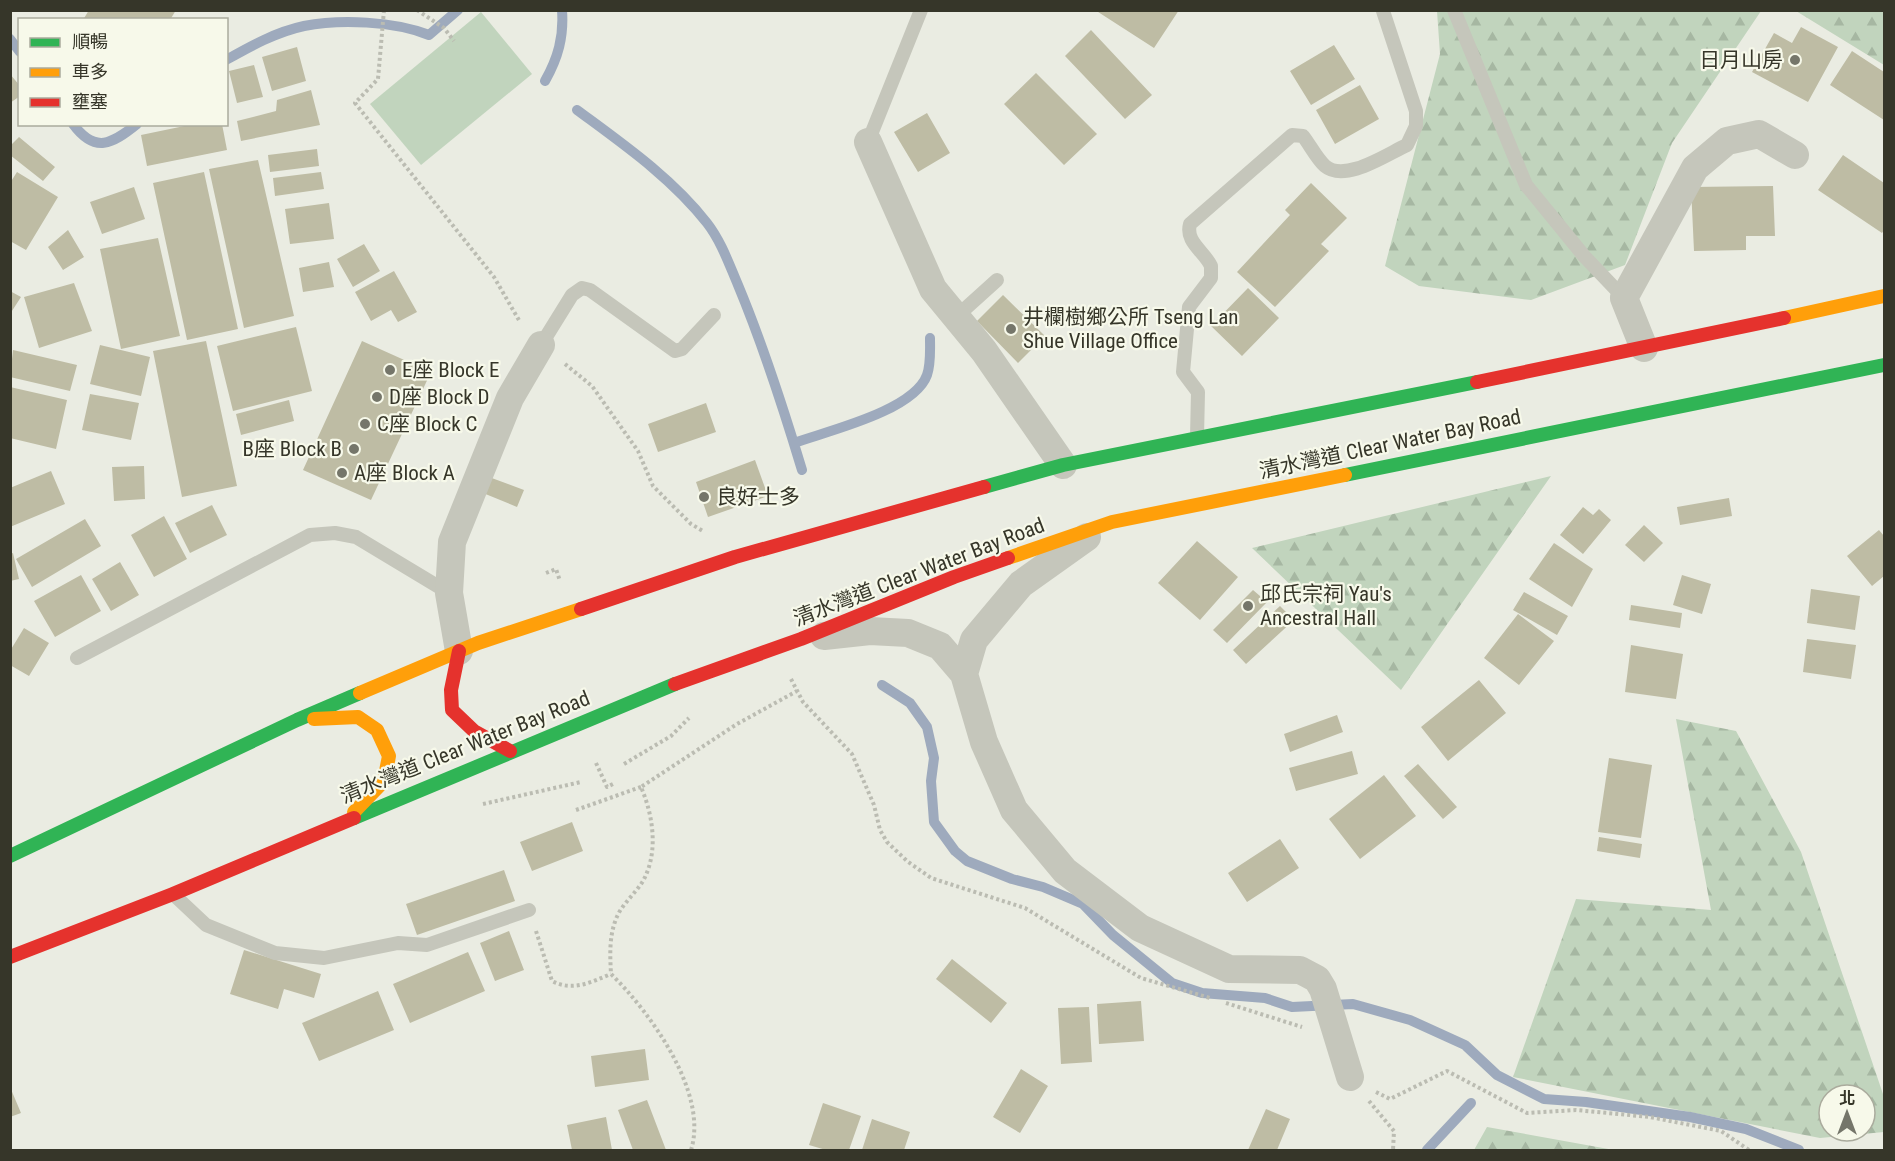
<svg xmlns="http://www.w3.org/2000/svg" width="1895" height="1161" font-family="'Roboto Condensed','Noto Sans TC',sans-serif">
  <style>
    .forest { fill: url(#forest-firs); fill-rule: evenodd }
    .garden { fill: #c1d4bd }
    .lines { fill: none; stroke-linecap: round; stroke-linejoin: round }
    .stream { stroke: #9eaabd; stroke-width: 10 }
    .building { fill: #bebca4 }
    .path { stroke: #bbbcb2; stroke-width: 4; stroke-dasharray: 3 3; stroke-linecap: butt }
    .lane { stroke: #c5c6bb; stroke-width: 14 }
    .street { stroke: #c5c6bb; stroke-width: 28 }
    .fast { stroke: #30b455; stroke-width: 14 }
    .slow { stroke: #ff9f0a; stroke-width: 14 }
    .jam { stroke: #e5322d; stroke-width: 14 }
    .poi-dot { fill: #75766a; stroke: #f7f9ea; stroke-width: 2 }
    .labels { text-anchor: middle; dominant-baseline: central; stroke-width: 4.5; stroke-linejoin: round; paint-order: stroke }
    .poi-label { font-size: 21px; fill: #363629; stroke: #f7f9ea; text-anchor: start }
    .street-label { font-size: 21px; fill: #363629; stroke: #f7f9ea }
  </style>
  <defs>
    <pattern id="forest-firs" width="22" height="20" patternUnits="userSpaceOnUse" patternTransform="scale(1.5)"><rect width="22" height="20" fill="#c1d4bd"/><path d="M5 1l3.5 6h-7zM16 11l3.5 6h-7z" fill="#a6b7a2"/></pattern>
  </defs>
  <rect width="100%" height="100%" fill="#eaece2"/>
  <!-- forest -->
  <path class="forest" d="M1437,11h324l-89,132 -47,122 -94,35 -112,-14 -34,-20 55,-212z
    M1796,11h88v54z
    M1551,476l-150,214 -149,-142z
    M1676,719l60,12 65,121 83,245v35l-64,6 -307,-61 63,-178 135,11zM1829,1095h36v36h-36z
    M1487,1127l127,23h-140z"/>
  <!-- garden -->
  <path class="garden" d="M481,12l51,62 -111,91 -51,-61z"/>
  <g class="lines">
    <!-- stream -->
    <path class="stream" d="M10,39l10,13
      M226,60c25,-14 50,-28 78,-34 36,-7 90,-5 125,9l29,-25
      M545,81c13,-23 19,-44 17,-71
      M577,110c46,34 95,68 130,113 14,18 22,41 31,62 25,60 45,122 64,185
      M73,124c22,30 39,20 64,0
      M794,443c33,-12 120,-32 133,-68 4,-11 3,-25 3,-37
      M882,685l28,18 17,24 7,31 -3,23 3,41 21,29 12,10 45,18 31,8 40,17 30,31 59,48 30,10 63,5 27,9 61,-3 57,16 55,25 32,30 47,24 42,3 104,15 56,12 53,21
      M1427,1150l44,-47"/>
  </g>
  <!-- building -->
  <path class="building" d="M89,10h87l-6,10h-87z
    M1095,10h84l-25,38z
    M1801,27l37,20 -30,55 -56,-30 22,-39 18,10z
    M1091,30l61,65 -27,24 -60,-63z
    M1334,45l21,34 -44,26 -21,-34z
    M297,47l9,34 -34,10 -10,-34z
    M1852,51l32,21v48l-54,-35z
    M254,65l9,32 -26,6 -8,-32z
    M1036,73l61,61 -33,31 -60,-61z
    M10,74l10,12v10l-10,7z
    M1360,85l19,34 -44,25 -19,-34z
    M311,90l9,35 -79,16 -4,-20 39,-10 1,-11z
    M927,113l23,40 -32,19 -24,-40z
    M222,124l5,26 -80,16 -6,-31 53,-11z
    M19,137l36,30 -12,14 -33,-26v-9z
    M317,149l2,17 -49,6 -2,-17z
    M1843,155l41,28v47l-2,3 -64,-43z
    M258,160l36,156 -50,12 -35,-159z
    M17,172l41,25 -32,53 -16,-9v-58z
    M204,172l34,157 -51,11 -34,-157z
    M321,172l3,17 -49,7 -2,-18z
    M1311,183l36,35 -26,26 8,7 -54,56 -38,-35 53,-57 -5,-5z
    M1773,186l2,50h-29v14l-52,1 -3,-64z
    M134,187l11,32 -43,15 -12,-32z
    M329,203l5,36 -44,5 -5,-35z
    M68,230l16,27 -21,13 -15,-23z
    M158,238l22,98 -59,13 -21,-100z
    M364,244l16,27 -27,16 -16,-28z
    M329,262l5,25 -31,5 -4,-24z
    M394,271l23,41 -19,10 -7,-12 -20,11 -16,-29z
    M74,283l18,48 -53,17 -15,-51z
    M1248,288l31,30 -37,38 -31,-30z
    M10,291l11,6 -11,17z
    M1003,295l42,41 -27,27 -41,-42z
    M296,327l16,64 -79,20 -16,-65z
    M206,341l31,145 -55,11 -29,-146z
    M362,341l69,31 -60,128 -68,-30z
    M100,345l50,12 -9,39 -51,-12z
    M13,350l64,15 -7,26 -60,-14z
    M10,387l57,13 -11,49 -46,-11z
    M90,394l49,9 -8,37 -49,-10z
    M289,400l5,21 -53,14 -5,-21z
    M706,403l10,29 -58,20 -10,-28z
    M755,460l13,36 -60,21 -12,-35z
    M144,466l1,33 -31,2 -2,-34z
    M51,471l14,33 -55,23v-39z
    M489,477l35,13 -7,17 -34,-14z
    M1729,498l3,18 -52,9 -3,-18z
    M212,505l15,30 -37,18 -15,-30z
    M1583,507l10,8 6,-6 12,11 -28,34 -23,-19z
    M164,516l23,43 -33,18 -23,-42z
    M85,519l16,27 -69,41 -16,-28z
    M1644,525l19,18 -19,19 -19,-17z
    M1879,530l5,6v40l-12,10 -25,-30z
    M1197,541l41,36 -38,43 -42,-37z
    M1554,543l39,26 -21,38 -43,-28z
    M13,553l6,26 -9,2v-27z
    M120,562l19,33 -28,16 -19,-32z
    M81,575l20,36 -46,26 -21,-36z
    M1682,575l29,9 -9,30 -29,-9z
    M1811,589l49,7 -5,34 -48,-7z
    M1253,590l14,12 -40,41 -14,-13z
    M1524,592l44,24 -11,19 -44,-25z
    M1631,605l51,8 -2,15 -51,-8z
    M1280,606l14,14 -48,44 -13,-14z
    M1518,614l36,27 -35,44 -35,-27z
    M24,628l25,15 -20,33 -19,-11v-14z
    M1807,639l49,6 -5,34 -48,-7z
    M1631,645l52,9 -7,45 -51,-7z
    M1479,680l27,33 -58,48 -27,-34z
    M1337,715l6,17 -53,20 -6,-18z
    M1352,751l6,23 -62,17 -7,-23z
    M1609,758l43,7 -11,73 -43,-6z
    M1418,764l39,43 -14,12 -39,-43z
    M1384,775l32,41 -56,43 -31,-40z
    M572,822l11,29 -51,20 -12,-29z
    M1599,837l43,7 -2,14 -43,-7z
    M1280,839l19,29 -52,34 -19,-29z
    M504,870l11,31 -98,34 -11,-31z
    M509,931l15,39 -29,11 -15,-38z
    M244,950l77,24 -7,24 -30,-9 -6,20 -48,-15z
    M468,952l17,39 -75,32 -17,-39z
    M952,959l55,44 -16,20 -55,-44z
    M378,991l16,39 -75,31 -17,-38z
    M1141,1001l3,40 -45,3 -2,-40z
    M1089,1007l3,55 -31,2 -3,-56z
    M645,1049l4,31 -54,7 -4,-31z
    M1021,1069l27,17 -28,47 -27,-16z
    M10,1087l11,26 -11,4z
    M647,1100l19,50h-33l-15,-40z
    M823,1103l38,13 -12,34h-23l-17,-5z
    M1266,1109l24,10 -13,31h-29z
    M606,1117l6,33h-40l-5,-25z
    M872,1119l38,13 -6,18h-42z"/>
  <g class="lines">
    <!-- path -->
    <path class="path" d="M384,10l-6,69 -23,24 139,174 26,45
      M417,10l27,18 10,13
      M565,364l27,22 46,65 15,35 38,38 12,7
      M546,573l10,-4 4,12
      M791,679l12,23 49,52 22,51 6,25 7,12 20,19 24,17 94,30 116,70 69,20
      M596,763l11,24 8,-4
      M624,764l47,-28 18,-18
      M483,804l98,-22
      M576,810l65,-23
      M536,931l16,50c21,11 39,1 59,-7
      M1226,1003l76,24
      M1376,1092l14,7 57,-28 80,42 49,-3 74,7 71,14 28,19
      M1369,1101l25,30 -1,19
      M691,1150c18,-57 -41,-138 -80,-176 -1,-19 -2,-37 5,-55 5,-14 19,-25 27,-38 16,-29 10,-66 -2,-94l96,-63 60,-33"/>
    <!-- lane -->
    <path class="lane" d="M1454,10l72,175 58,71 40,42
      M868,142l53,-132
      M956,317l41,-37
      M541,345l31,-50 10,-7 8,2 85,61 7,-2 32,-34
      M1197,437l1,-45 -15,-20 6,-65 22,-29v-12c-7,-15 -26,-24 -21,-42l102,-89 11,1c7,9 14,23 22,30 20,17 62,-12 82,-21l9,-19v-15l-33,-100
      M77,658l233,-123 25,-2 21,4 93,56
      M173,894l33,31 69,28 49,5 74,-15 29,2 102,-35"/>
    <!-- street -->
    <path class="street" d="M868,142l65,147 51,62 79,114
      M1644,348l-20,-50 71,-130 32,-27 32,-7 36,21
      M824,636l46,-5 38,2 32,13 24,28 20,68 30,68 51,61 75,57 89,41 71,1 17,9 6,10 27,88
      M459,651l-10,-58 3,-51 58,-144 31,-53
      M964,674l10,-34 47,-56 66,-47"/>
    <!-- fast -->
    <path class="fast" d="M1345,475l539,-110
      M984,487l79,-22 414,-83
      M354,818l321,-134
      M10,856l287,-136 63,-27"/>
    <!-- slow -->
    <path class="slow" d="M1784,318l100,-22
      M1008,558l104,-36 233,-47
      M360,693l118,-50 103,-34
      M314,719l44,-2 19,13 12,26 -5,25 -30,31"/>
    <!-- jam -->
    <path class="jam" d="M1477,382l307,-64
      M581,609l154,-52 249,-70
      M459,651l-8,39 1,20 22,21 36,20
      M675,684l126,-45 153,-62 54,-19
      M10,957l163,-63 181,-76"/>
  </g>
  <!-- markers -->
  <g class="poi-dot">
    <circle cx="1795" cy="60" r="6"/>
    <circle cx="1011" cy="329" r="6"/>
    <circle cx="390" cy="370" r="6"/>
    <circle cx="377" cy="397" r="6"/>
    <circle cx="365" cy="424" r="6"/>
    <circle cx="354" cy="449" r="6"/>
    <circle cx="342" cy="473" r="6"/>
    <circle cx="704" cy="497" r="6"/>
    <circle cx="1248" cy="606" r="6"/>
  </g>
  <g class="labels">
    <!-- poi labels -->
    <g class="poi-label">
      <text x="1783" y="60" text-anchor="end">日月山房</text>
      <text x="1023" y="317">井欄樹鄉公所 Tseng Lan<tspan x="1023" dy="24">Shue Village Office</tspan></text>
      <text x="402" y="370">E座 Block E</text>
      <text x="389" y="397">D座 Block D</text>
      <text x="377" y="424">C座 Block C</text>
      <text x="342" y="449" text-anchor="end">B座 Block B</text>
      <text x="354" y="473">A座 Block A</text>
      <text x="716" y="497">良好士多</text>
      <text x="1260" y="594">邱氏宗祠 Yau's<tspan x="1260" dy="24">Ancestral Hall</tspan></text>
    </g>
    <!-- street labels -->
    <g class="street-label">
      <text transform="translate(1390 444) rotate(-12)">清水灣道 Clear Water Bay Road</text>
      <text transform="translate(919 572) rotate(-21)">清水灣道 Clear Water Bay Road</text>
      <text transform="translate(465 747) rotate(-22)">清水灣道 Clear Water Bay Road</text>
    </g>
  </g>
  <!-- border -->
  <rect width="1895" height="1161" fill="none" stroke="#363629" stroke-width="24"/>
  <!-- legend -->
  <rect x="18" y="18" width="210" height="108" fill="#f7f9ea" stroke="#aaab9d" stroke-width="1.5"/>
  <rect x="30" y="38" width="30" height="9" fill="#30b455" stroke="#aaab9d" stroke-width="1.5"/>
  <text x="72" y="48" font-size="18" fill="#363629">順暢</text>
  <rect x="30" y="68" width="30" height="9" fill="#ff9f0a" stroke="#aaab9d" stroke-width="1.5"/>
  <text x="72" y="78" font-size="18" fill="#363629">車多</text>
  <rect x="30" y="98" width="30" height="9" fill="#e5322d" stroke="#aaab9d" stroke-width="1.5"/>
  <text x="72" y="108" font-size="18" fill="#363629">壅塞</text>
  <!-- north arrow -->
  <g transform="translate(1847 1113)"><circle r="28" fill="#f7f9ea" stroke="#aaab9d" stroke-width="1.5"/>
  <path d="M0-4.5L10 22L0 15L-10 22Z" fill="#75766a"/>
  <text y="-9" font-size="16" font-weight="bold" text-anchor="middle" fill="#363629">北</text>
  </g>
</svg>
